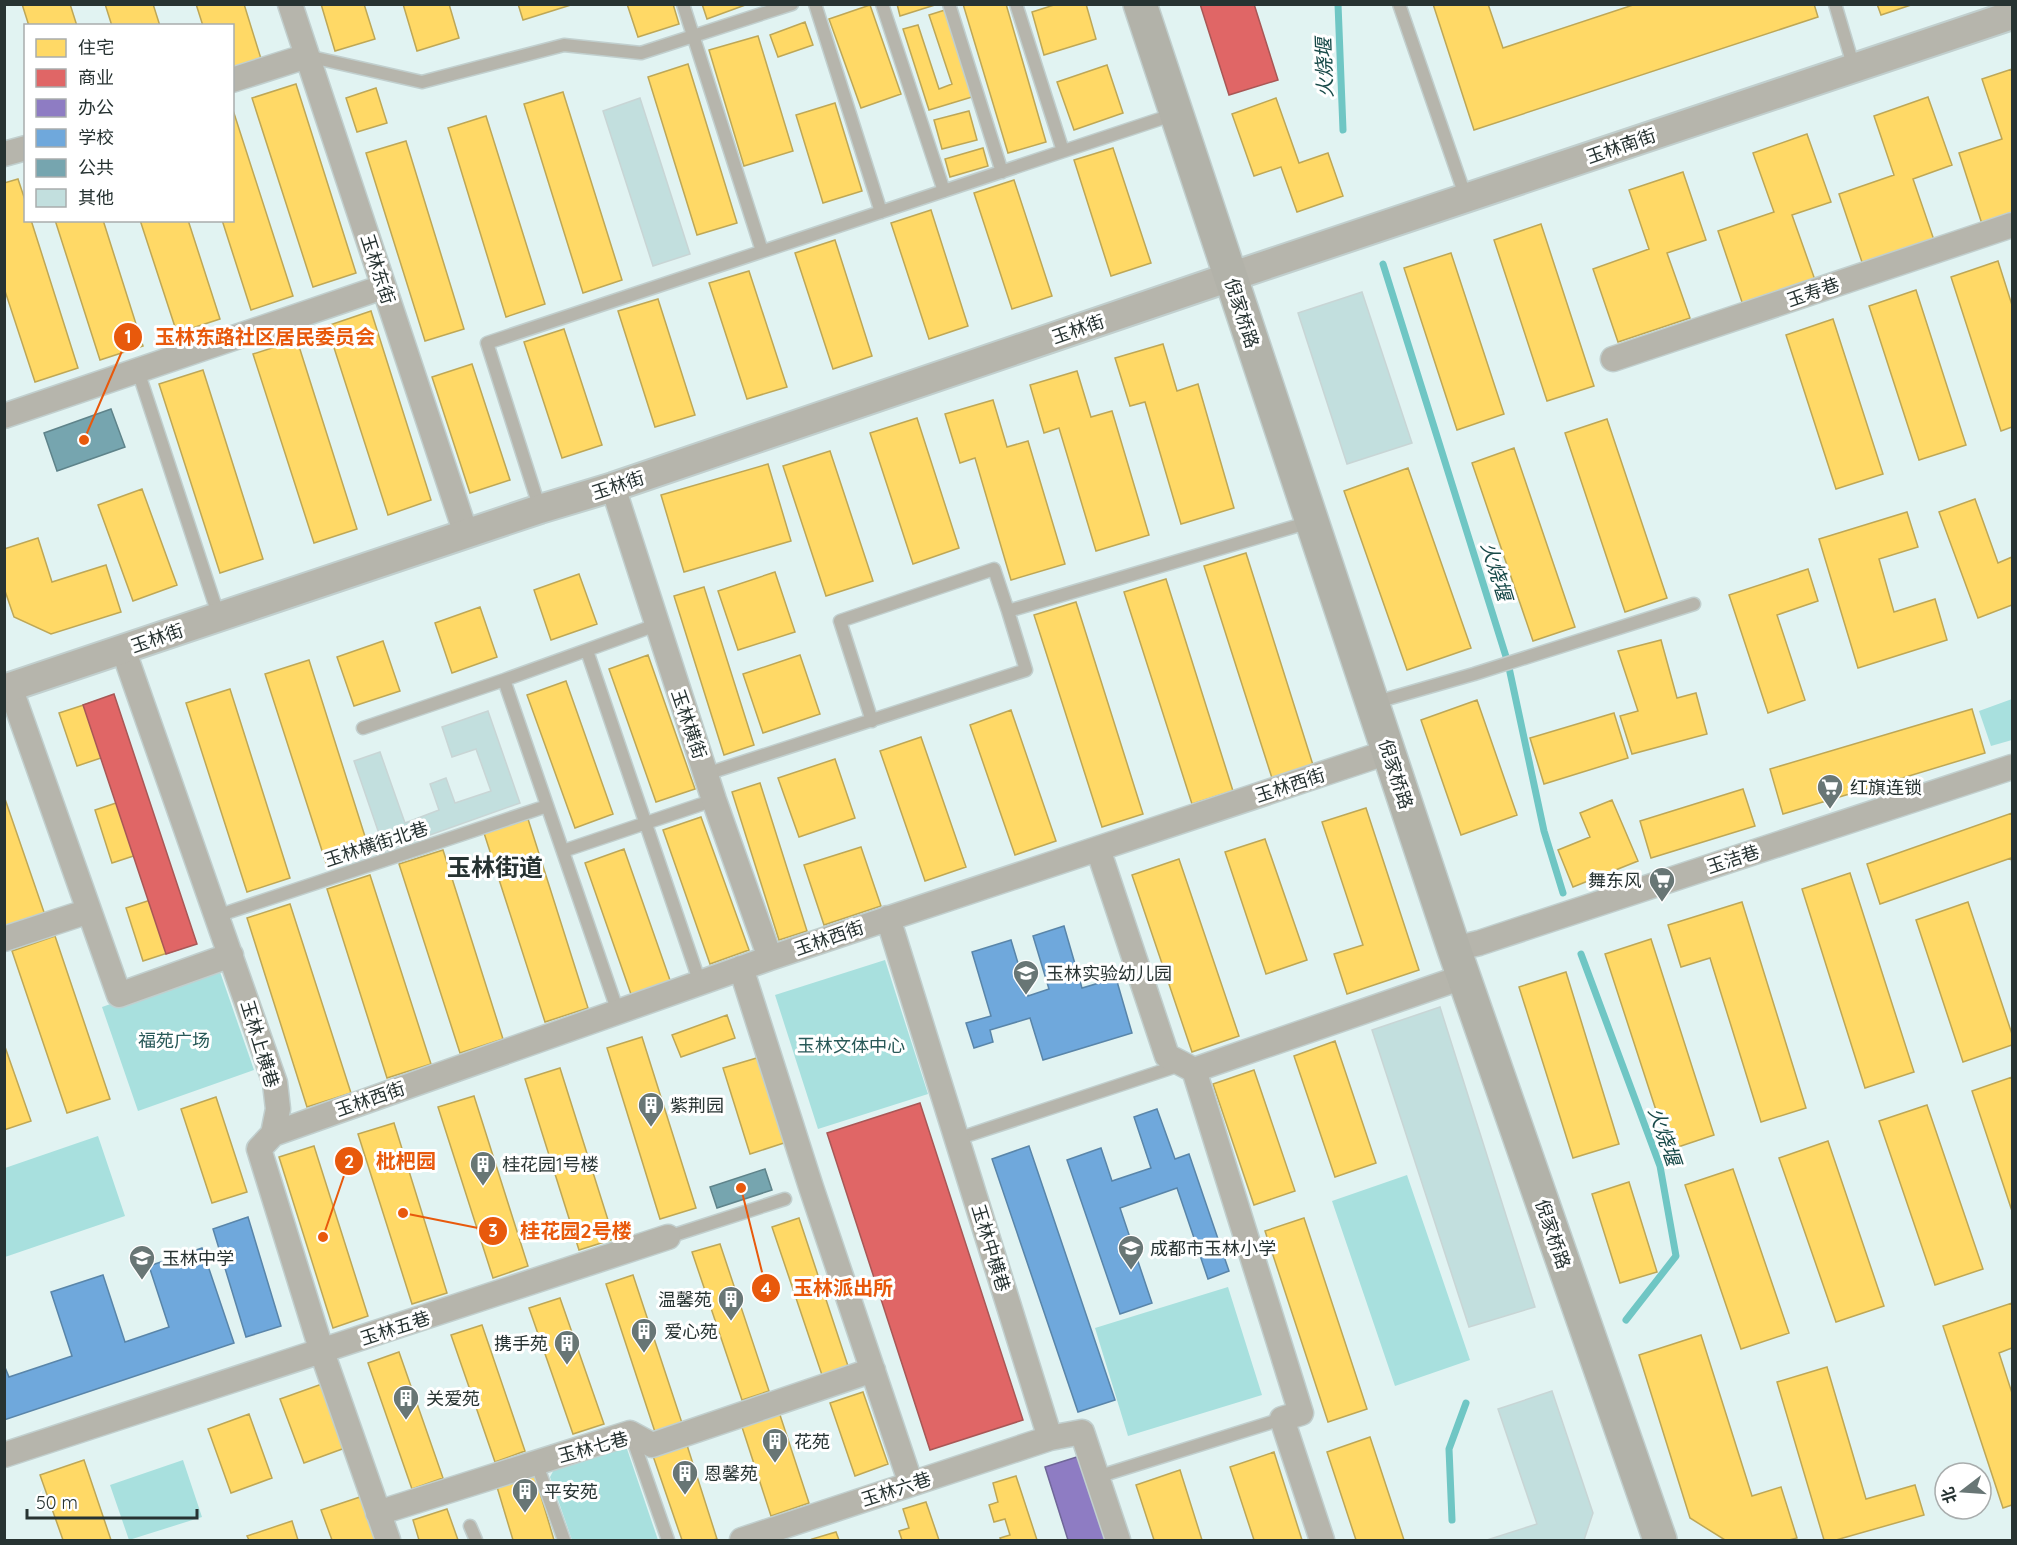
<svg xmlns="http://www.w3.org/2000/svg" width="2017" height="1545" font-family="Quicksand,'Noto Sans SC',sans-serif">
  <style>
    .green { fill: #a8e0de }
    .homes { fill: #ffd966; stroke: #bea756; stroke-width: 1.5 }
    .shops { fill: #e06666; stroke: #a85756; stroke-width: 1.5 }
    .offices { fill: #8e7cc3; stroke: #6f6698; stroke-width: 1.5 }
    .schools { fill: #6fa8dc; stroke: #5985a9; stroke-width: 1.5 }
    .public { fill: #76a5af; stroke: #5e838a; stroke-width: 1.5 }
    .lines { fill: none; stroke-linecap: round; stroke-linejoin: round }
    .stream { stroke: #6fc6c4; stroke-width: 7 }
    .building { fill: #c2dfde; stroke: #c8d5d5; stroke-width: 1.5 }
    .service-casing { stroke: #c1cfce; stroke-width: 15 }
    .minor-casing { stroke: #c1cfce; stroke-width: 27 }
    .tertiary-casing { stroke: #c1cfce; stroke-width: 32 }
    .secondary-casing { stroke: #c1cfce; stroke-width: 36 }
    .service { stroke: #b6b5ac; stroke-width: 12 }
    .minor { stroke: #b6b5ac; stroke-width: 24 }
    .tertiary { stroke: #b6b5ac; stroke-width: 28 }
    .secondary { stroke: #b2b2a9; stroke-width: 33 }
    .labels { text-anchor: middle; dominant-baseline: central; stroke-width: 6; stroke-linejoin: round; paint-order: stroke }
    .street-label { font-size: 18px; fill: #273332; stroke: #fff }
    .poi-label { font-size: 18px; fill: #273332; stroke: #fff; text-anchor: start }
    .park-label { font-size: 18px; fill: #285958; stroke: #fff }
    .water-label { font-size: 20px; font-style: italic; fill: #174948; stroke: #fff }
    .district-label { font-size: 24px; font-weight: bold; fill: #273332; stroke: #fff }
    .leader { fill: none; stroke: #e8590c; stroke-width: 2 }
    .callout-dot { fill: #e8590c; stroke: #fff; stroke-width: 2 }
    .mark-label { font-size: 18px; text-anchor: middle; font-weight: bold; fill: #fff }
    .callout-label { font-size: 20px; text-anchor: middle; font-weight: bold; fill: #e8590c; stroke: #fff; stroke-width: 6; stroke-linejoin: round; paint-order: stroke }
  </style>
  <rect width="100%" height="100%" fill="#e1f3f2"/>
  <!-- green -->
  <path class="green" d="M2012,699v41l-21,6 -12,-35z
    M885,960l43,134 -110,35 -43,-134z
    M218,966l36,104 -116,41 -36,-104z
    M98,1136l27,80 -120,41v-89z
    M1407,1175l63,185 -75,26 -63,-185z
    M1228,1287l34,108 -134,41 -33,-108z
    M614,1444l13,5 31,91h-86l-22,-63 8,-15z
    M183,1460l19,57 -73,23 -19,-55z"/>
  <!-- homes -->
  <path class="homes" d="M22,4h48l7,22h-48z
    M105,4h48l7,22h-48z
    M196,4h48l18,58 -30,10v-46h-29z
    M321,4h43l11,35 -40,12z
    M403,4h46l10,34 -42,13z
    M518,4h56l-51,16z
    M627,4h46l6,20 -41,13z
    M702,4h46l-41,15z
    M897,4h41l-38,12z
    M963,4h43l40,138 -38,11z
    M1057,4h29l10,35 -52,16 -12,-43z
    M1433,4h55l15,44 133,-44h178l4,13 -344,113z
    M1877,4h37l-33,11z
    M870,5l31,89 -40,14 -32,-89z
    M945,10l27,87 -43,13 -26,-81 15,-4 21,64 13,-5 -23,-69z
    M805,22l8,23 -35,12 -8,-22z
    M758,36l35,115 -49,15 -35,-116z
    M688,64l49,159 -40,12 -49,-158z
    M1107,65l16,48 -49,17 -17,-48z
    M2012,69v146l-30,9 -23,-71 43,-14 -20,-60z
    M296,84l60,189 -43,14 -61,-189z
    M376,88l11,35 -30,9 -11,-34z
    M563,92l59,188 -39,13 -59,-189z
    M1928,97l24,68 -39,14 22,64 -71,25 -25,-74 55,-19 -20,-59z
    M1276,98l23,65 29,-10 15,43 -46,16 -16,-45 -27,9 -22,-62z
    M835,103l27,88 -39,12 -27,-88z
    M232,107l61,189 -42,14 -29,-90h10z
    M969,111l8,29 -35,9 -8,-29z
    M486,116l59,188 -39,13 -58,-189z
    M1807,134l24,68 -39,13 23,65 -72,25 -25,-74 56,-19 -21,-59z
    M406,141l58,188 -39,12 -59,-188z
    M983,148l5,18 -38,11 -5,-18z
    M1113,148l38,115 -40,13 -37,-116z
    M1683,172l23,68 -39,13 23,65 -72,24 -25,-73 56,-20 -20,-59z
    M18,179l8,24v17h5l47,148 -43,14 -31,-94v-105z
    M1014,180l38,116 -40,13 -38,-116z
    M931,210l37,116 -39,13 -38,-116z
    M55,220h48l40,126 -43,14z
    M140,220h48l32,99 -43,14z
    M1541,224l53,162 -47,15 -53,-161z
    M835,240l37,116 -39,13 -38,-116z
    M1451,253l53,161 -47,16 -53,-162z
    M1998,261l14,44v122l-11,4 -50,-154z
    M749,271l38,116 -40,12 -38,-116z
    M1916,290l50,155 -47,15 -50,-154z
    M658,299l37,116 -40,12 -37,-116z
    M371,311l60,189 -43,15 -61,-189z
    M1833,319l50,155 -47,15 -50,-154z
    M564,329l38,116 -40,13 -38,-116z
    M297,340l60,189 -43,14 -61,-189z
    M1163,344l14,47 21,-7 36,124 -53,16 -36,-122 -15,4 -15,-48z
    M472,364l38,116 -40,13 -38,-116z
    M203,370l60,189 -43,14 -61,-189z
    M1077,371l14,46 21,-6 37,124 -53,16 -37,-123 -15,5 -14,-48z
    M993,400l14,47 21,-6 37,123 -54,16 -36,-122 -15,5 -15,-49z
    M917,418l42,130 -46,16 -43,-131z
    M1607,419l60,179 -42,14 -60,-179z
    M1514,448l61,179 -42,14 -61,-178z
    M830,451l43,130 -47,15 -43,-130z
    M768,464l23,77 -107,31 -23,-77z
    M1408,468l63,180 -64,22 -63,-179z
    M142,489l35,96 -44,16 -35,-96z
    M1975,499l23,64 14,-6v48l-34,13 -39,-106z
    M1907,512l11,35 -39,12 15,53 41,-13 12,41 -89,28 -39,-129z
    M38,538l14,44 54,-17 15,47 -70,22 -37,-17 -10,-29v-39z
    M1246,553l67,212 -41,13 -68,-212z
    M1808,569l10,32 -41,14 28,85 -37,13 -39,-118z
    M775,572l20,60 -57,18 -20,-59z
    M579,574l18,50 -46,16 -17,-50z
    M1166,579l67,212 -41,13 -68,-212z
    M704,587l50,158 -30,10 -50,-159z
    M1076,602l67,212 -41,13 -68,-212z
    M480,607l17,50 -45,16 -17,-50z
    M1661,640l16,58 19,-5 11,41 -75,20 -12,-38 18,-5 -20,-60z
    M383,641l17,50 -46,15 -17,-49z
    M648,655l47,134 -39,13 -47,-133z
    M800,655l20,59 -57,19 -20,-59z
    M309,660l60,189 -43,14 -61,-189z
    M566,681l47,133 -38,14 -48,-133z
    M230,689l60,189 -43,14 -61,-189z
    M99,700l17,53 -39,13 -18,-53z
    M1477,700l40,115 -56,20 -40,-115z
    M1972,709l13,44 -202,61 -13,-45z
    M1011,710l45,131 -41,14 -45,-130z
    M1614,713l14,45 -84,26 -14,-46z
    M921,737l45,130 -41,14 -45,-130z
    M835,759l20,59 -56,19 -21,-59z
    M760,783l47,148 -28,9 -47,-148z
    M1743,789l12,37 -104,32 -11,-37z
    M4,796l42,122 -42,14z
    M134,797l18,53 -40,13 -17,-53z
    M1612,800l26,61 -65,26 -15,-37 32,-13 -10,-24z
    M1366,808l53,162 -72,24 -13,-40 29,-9 -41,-123z
    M2012,813v50l-1,-5 -131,46 -13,-40z
    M701,817l48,133 -39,14 -47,-134z
    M528,819l60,189 -43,14 -61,-189z
    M1265,839l42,121 -41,14 -41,-122z
    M861,847l20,59 -57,19 -20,-60z
    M624,849l47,134 -39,14 -47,-134z
    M443,850l60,189 -43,14 -61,-189z
    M1179,859l60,177 -47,16 -60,-177z
    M1850,873l64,199 -49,16 -63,-199z
    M370,875l61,189 -44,14 -60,-189z
    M166,895l17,53 -40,13 -17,-53z
    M1742,902l64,206 -45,14 -51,-164 -29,9 -13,-42z
    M1968,902l44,132v11l-49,17 -47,-142z
    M290,904l61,189 -44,14 -60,-189z
    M55,936l55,163 -43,14 -55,-162z
    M1651,939l63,196 -45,15 -64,-196z
    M1566,972l53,172 -46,14 -54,-171z
    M727,1015l8,23 -54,19 -9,-22z
    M642,1037l54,171 -36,11 -53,-171z
    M1335,1041l41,122 -41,14 -41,-121z
    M4,1044l27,77 -27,9z
    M760,1057l27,85 -37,12 -27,-86z
    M560,1068l54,171 -35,11 -54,-171z
    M1254,1070l41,121 -41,14 -41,-121z
    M2012,1077v134l-40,-120z
    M474,1096l54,170 -35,12 -55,-171z
    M216,1097l31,95 -35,11 -31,-94z
    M1927,1105l56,164 -48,16 -56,-164z
    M394,1123l53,170 -35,11 -54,-170z
    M1828,1141l56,165 -48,16 -57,-164z
    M314,1146l54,170 -35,12 -54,-171z
    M1733,1169l56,164 -48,16 -56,-164z
    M1629,1182l28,90 -37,11 -28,-89z
    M799,1218l49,148 -26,9 -50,-148z
    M1304,1218l63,191 -39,13 -63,-191z
    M720,1244l49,147 -27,9 -50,-148z
    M633,1275l49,148 -27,9 -49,-148z
    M560,1298l44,126 -31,10 -44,-126z
    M2012,1303v45l-13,5 13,40v112l-9,3 -60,-182z
    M482,1325l43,126 -30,11 -44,-127z
    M1701,1335l51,161 29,-9 16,51 -8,2h-64l-35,-22 -51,-163z
    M399,1352l44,126 -31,11 -44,-126z
    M1827,1367l39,132 49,-14 9,30 -88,25h-12l-47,-158z
    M322,1384l23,64 -41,15 -24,-64z
    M863,1392l25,72 -33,12 -25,-73z
    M779,1412l30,91 -38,13 -30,-92z
    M249,1414l23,64 -41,15 -23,-64z
    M1370,1437l34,103h-48l-29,-88z
    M686,1442l31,97 -4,1h-31l-30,-87z
    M1274,1452l28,88h-48l-24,-73z
    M84,1460l27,80h-48l-23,-65z
    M1180,1470l22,70h-48l-18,-55z
    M535,1476l19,64h-41l-16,-53z
    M1016,1476l21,64h-36l-1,-2 10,-3 -5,-16 -11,3 -5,-17 9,-3 -5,-19z
    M366,1495l15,45h-49l-11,-30z
    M926,1502l13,38h-37l-3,-9 10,-3 -6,-19z
    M447,1509l11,31h-39l-6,-20z
    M292,1521l6,19h-49l-2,-4z
    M836,1532l3,8h-26l-1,-1z"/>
  <!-- shops -->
  <path class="shops" d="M1200,4h54l24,76 -49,15z
    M114,694l83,250 -31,10 -83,-249z
    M920,1103l103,317 -93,30 -103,-317z"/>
  <!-- offices -->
  <path class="offices" d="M1080,1456l27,84h-39l-23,-73z"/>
  <!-- schools -->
  <path class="schools" d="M1064,926l18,62 34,-10 16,55 -89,27 -13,-42 -40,12 3,12 -19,6 -8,-25 25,-7 -19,-64 39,-12 17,56 21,-7 -16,-53z
    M1157,1109l18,50 14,-5 40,117 -21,8 -31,-91 -57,20 32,95 -32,11 -53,-154 34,-12 11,33 39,-13 -17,-51z
    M1029,1146l86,254 -37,12 -86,-253z
    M248,1217l33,109 -35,11 -33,-108z
    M202,1248l32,95 -230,77v-55l5,12 63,-21 -21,-64 52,-17 22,67 44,-15 -20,-61z"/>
  <!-- public -->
  <path class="public" d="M111,409l14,38 -68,24 -13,-38z
    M765,1169l7,21 -55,18 -7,-21z"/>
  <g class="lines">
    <!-- stream -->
    <path class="stream" d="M1338,4l5,126
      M1383,264l125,399 36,168 19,62
      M1581,954l79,212 16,90 -50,64
      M1452,1520l-3,-71 17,-46"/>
  </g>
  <!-- building -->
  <path class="building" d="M640,98l50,156 -37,12 -50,-155z
    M1362,292l50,151 -65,21 -49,-151z
    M488,711l32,92 -135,48 -31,-90 26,-9 25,71 34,-13 -9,-26 16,-6 9,25 36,-12 -15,-42 -24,8 -10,-30z
    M1440,1007l95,300 -66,20 -97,-297z
    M1552,1391l41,122 -9,27h-97l50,-16 -39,-115z"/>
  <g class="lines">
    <!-- service casing -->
    <g class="service-casing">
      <path id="service" d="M683,4l79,247
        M815,4l66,208
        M882,4l62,187
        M949,4l53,168
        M1016,4l47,147
        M1399,4l67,194
        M1835,4l19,64
        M307,56l115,26 142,-37 77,8 151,-49
        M138,371l81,246
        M540,509l-53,-166 688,-229
        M587,651l113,332
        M504,680l114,332
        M1373,703l101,-29 220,-70
        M872,721l-32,-100 154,-52 14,42 302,-89
        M363,728l141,-48 152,-55
        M706,774l320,-104 -18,-59
        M563,851l151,-51
        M217,916l330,-110
        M957,1139l223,-74
        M668,1237l117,-38
        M632,1437l36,103
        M536,1462l28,78
        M1097,1477l185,-58
        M470,1526l6,14"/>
    </g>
    <!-- minor casing -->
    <g class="minor-casing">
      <path id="minor" d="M290,4l176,530
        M232,80l75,-24
        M4,154l22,-6
        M1613,359l399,-134
        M4,416l379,-129
        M613,487l101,313 56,158
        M123,649l152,434 3,26 -5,25 -14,15 63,203 66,188
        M10,687l109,308 112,-40
        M1098,849l69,207 27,14 107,343 -19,6 40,121
        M888,918l162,520 32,-6 36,108
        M4,939l85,-28
        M1454,949l25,-6 533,-176
        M741,968l70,219 100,297
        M1194,1070l269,-93
        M273,1134l497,-176 618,-206
        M4,1455l664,-218
        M378,1513l252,-80 22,12 221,-75
        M742,1540l308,-102"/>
    </g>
    <!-- tertiary casing -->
    <g class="tertiary-casing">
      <path id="tertiary" d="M4,689l536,-180 73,-22 617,-210 782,-262"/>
    </g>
    <!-- secondary casing -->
    <g class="secondary-casing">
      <path id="secondary" d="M1140,4l314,945 206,591"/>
    </g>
    <!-- service -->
    <use href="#service" class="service"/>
    <!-- minor -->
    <use href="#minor" class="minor"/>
    <!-- tertiary -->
    <use href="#tertiary" class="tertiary"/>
    <!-- secondary -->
    <use href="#secondary" class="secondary"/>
  </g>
  <!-- icons -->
  <defs>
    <g id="supermarket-pin" transform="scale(1.35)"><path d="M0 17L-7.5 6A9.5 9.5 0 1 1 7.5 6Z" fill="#687675" stroke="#fff"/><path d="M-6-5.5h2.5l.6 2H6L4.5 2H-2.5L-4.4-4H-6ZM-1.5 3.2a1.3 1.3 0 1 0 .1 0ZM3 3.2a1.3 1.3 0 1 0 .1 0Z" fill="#fff"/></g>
    <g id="school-pin" transform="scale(1.35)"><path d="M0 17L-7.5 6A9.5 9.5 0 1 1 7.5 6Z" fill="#687675" stroke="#fff"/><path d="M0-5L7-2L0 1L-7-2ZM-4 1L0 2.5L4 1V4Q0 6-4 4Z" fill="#fff"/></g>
    <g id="building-pin" transform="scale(1.35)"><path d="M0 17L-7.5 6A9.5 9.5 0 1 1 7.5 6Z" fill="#687675" stroke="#fff"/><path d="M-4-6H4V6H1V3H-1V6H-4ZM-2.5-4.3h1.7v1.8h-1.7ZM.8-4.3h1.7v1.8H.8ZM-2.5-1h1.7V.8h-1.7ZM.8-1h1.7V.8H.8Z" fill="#fff"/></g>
  </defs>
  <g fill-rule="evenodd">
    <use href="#supermarket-pin" x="1830" y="787"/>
    <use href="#supermarket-pin" x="1662" y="880"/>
    <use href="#school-pin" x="1026" y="973"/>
    <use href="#building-pin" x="651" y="1105"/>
    <use href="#building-pin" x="483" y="1164"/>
    <use href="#school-pin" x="1131" y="1248"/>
    <use href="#school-pin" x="142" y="1258"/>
    <use href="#building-pin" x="731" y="1299"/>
    <use href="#building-pin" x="644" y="1331"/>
    <use href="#building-pin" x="567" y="1343"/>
    <use href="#building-pin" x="406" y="1398"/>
    <use href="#building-pin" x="775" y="1441"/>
    <use href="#building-pin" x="685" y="1473"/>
    <use href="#building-pin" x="525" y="1491"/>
  </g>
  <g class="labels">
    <!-- street labels -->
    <g class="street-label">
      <text transform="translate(1621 146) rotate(-19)">玉林南街</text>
      <text transform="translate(378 269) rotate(72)">玉林东街</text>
      <text transform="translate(1813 292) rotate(-19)">玉寿巷</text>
      <text transform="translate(1242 313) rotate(72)">倪家桥路</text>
      <text transform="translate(1078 329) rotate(-19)">玉林街</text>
      <text transform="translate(618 485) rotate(-18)">玉林街</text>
      <text transform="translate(157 638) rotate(-19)">玉林街</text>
      <text transform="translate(689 724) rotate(71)">玉林横街</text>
      <text transform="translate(1396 774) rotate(72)">倪家桥路</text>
      <text transform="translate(1290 785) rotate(-18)">玉林西街</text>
      <text transform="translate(376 844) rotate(-18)">玉林横街北巷</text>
      <text transform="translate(1733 859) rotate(-18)">玉洁巷</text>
      <text transform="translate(829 938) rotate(-19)">玉林西街</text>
      <text transform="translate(260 1044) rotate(73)">玉林上横巷</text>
      <text transform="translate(370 1099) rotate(-19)">玉林西街</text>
      <text transform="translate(1553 1234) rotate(71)">倪家桥路</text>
      <text transform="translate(991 1248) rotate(73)">玉林中横巷</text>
      <text transform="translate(395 1328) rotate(-18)">玉林五巷</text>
      <text transform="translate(593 1447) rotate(-15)">玉林七巷</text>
      <text transform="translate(896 1489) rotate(-18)">玉林六巷</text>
    </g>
    <!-- poi labels -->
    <g class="poi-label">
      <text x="1850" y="787">红旗连锁</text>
      <text x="1642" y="880" text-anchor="end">舞东风</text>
      <text x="1046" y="973">玉林实验幼儿园</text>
      <text x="670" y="1105">紫荆园</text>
      <text x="502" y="1164">桂花园1号楼</text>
      <text x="1150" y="1248">成都市玉林小学</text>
      <text x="162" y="1258">玉林中学</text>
      <text x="712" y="1299" text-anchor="end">温馨苑</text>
      <text x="664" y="1331">爱心苑</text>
      <text x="548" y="1343" text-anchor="end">携手苑</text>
      <text x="426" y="1398">关爱苑</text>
      <text x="794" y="1441">花苑</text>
      <text x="704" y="1473">恩馨苑</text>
      <text x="544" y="1491">平安苑</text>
    </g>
    <!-- park labels -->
    <g class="park-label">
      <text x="174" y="1040">福苑广场</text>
      <text x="851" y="1045">玉林文体中心</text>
    </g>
    <!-- water labels -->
    <g class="water-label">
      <text transform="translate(1324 68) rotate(-92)">火烧堰</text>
      <text transform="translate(1497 571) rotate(73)">火烧堰</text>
      <text transform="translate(1665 1136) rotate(71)">火烧堰</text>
    </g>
    <!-- district labels -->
    <g class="district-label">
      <text x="495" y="867">玉林街道</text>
    </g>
  </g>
  <!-- callouts -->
  <path class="leader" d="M84 440L128 337M323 1237L349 1161M403 1213L493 1231M741 1188L766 1288"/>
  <g class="callout-dot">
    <circle cx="84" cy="440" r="6"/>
    <circle cx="323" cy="1237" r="6"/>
    <circle cx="403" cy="1213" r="6"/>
    <circle cx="741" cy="1188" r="6"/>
    <circle cx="128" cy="337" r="15"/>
    <circle cx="349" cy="1161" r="15"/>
    <circle cx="493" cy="1231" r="15"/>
    <circle cx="766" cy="1288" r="15"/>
  </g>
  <g class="mark-label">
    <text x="128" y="343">1</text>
    <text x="349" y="1168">2</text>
    <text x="493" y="1237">3</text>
    <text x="766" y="1295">4</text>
  </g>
  <g class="callout-label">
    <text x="265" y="344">玉林东路社区居民委员会</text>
    <text x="406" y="1168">枇杷园</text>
    <text x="576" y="1238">桂花园2号楼</text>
    <text x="843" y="1295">玉林派出所</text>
  </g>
  <!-- border -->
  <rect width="2017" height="1545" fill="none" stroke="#273332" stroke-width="12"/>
  <!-- legend -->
  <rect x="24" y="24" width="210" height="198" fill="#ffffff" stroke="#a9adad" stroke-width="1.5"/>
  <rect x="36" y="39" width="30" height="18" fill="#ffd966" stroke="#a9adad" stroke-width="1.5"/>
  <text x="78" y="54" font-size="18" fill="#273332">住宅</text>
  <rect x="36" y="69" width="30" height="18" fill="#e06666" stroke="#a9adad" stroke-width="1.5"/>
  <text x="78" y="84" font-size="18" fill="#273332">商业</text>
  <rect x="36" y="99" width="30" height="18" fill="#8e7cc3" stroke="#a9adad" stroke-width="1.5"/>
  <text x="78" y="114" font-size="18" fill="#273332">办公</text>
  <rect x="36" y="129" width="30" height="18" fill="#6fa8dc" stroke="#a9adad" stroke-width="1.5"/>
  <text x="78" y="144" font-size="18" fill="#273332">学校</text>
  <rect x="36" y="159" width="30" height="18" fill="#76a5af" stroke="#a9adad" stroke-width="1.5"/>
  <text x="78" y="174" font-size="18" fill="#273332">公共</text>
  <rect x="36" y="189" width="30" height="18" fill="#c2dfde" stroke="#a9adad" stroke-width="1.5"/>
  <text x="78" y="204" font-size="18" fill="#273332">其他</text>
  <!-- north arrow -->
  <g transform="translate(1963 1491) rotate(253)"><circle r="28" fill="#ffffff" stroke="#a9adad" stroke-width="1.5"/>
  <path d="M0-4.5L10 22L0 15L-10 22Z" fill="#687675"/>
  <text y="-9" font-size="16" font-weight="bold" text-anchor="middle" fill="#273332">北</text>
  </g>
  <!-- scale -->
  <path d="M27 1509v9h170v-9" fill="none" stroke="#273332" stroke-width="3"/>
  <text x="36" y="1509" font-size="18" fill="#273332" stroke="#ffffff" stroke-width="4.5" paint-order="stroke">50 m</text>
</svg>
